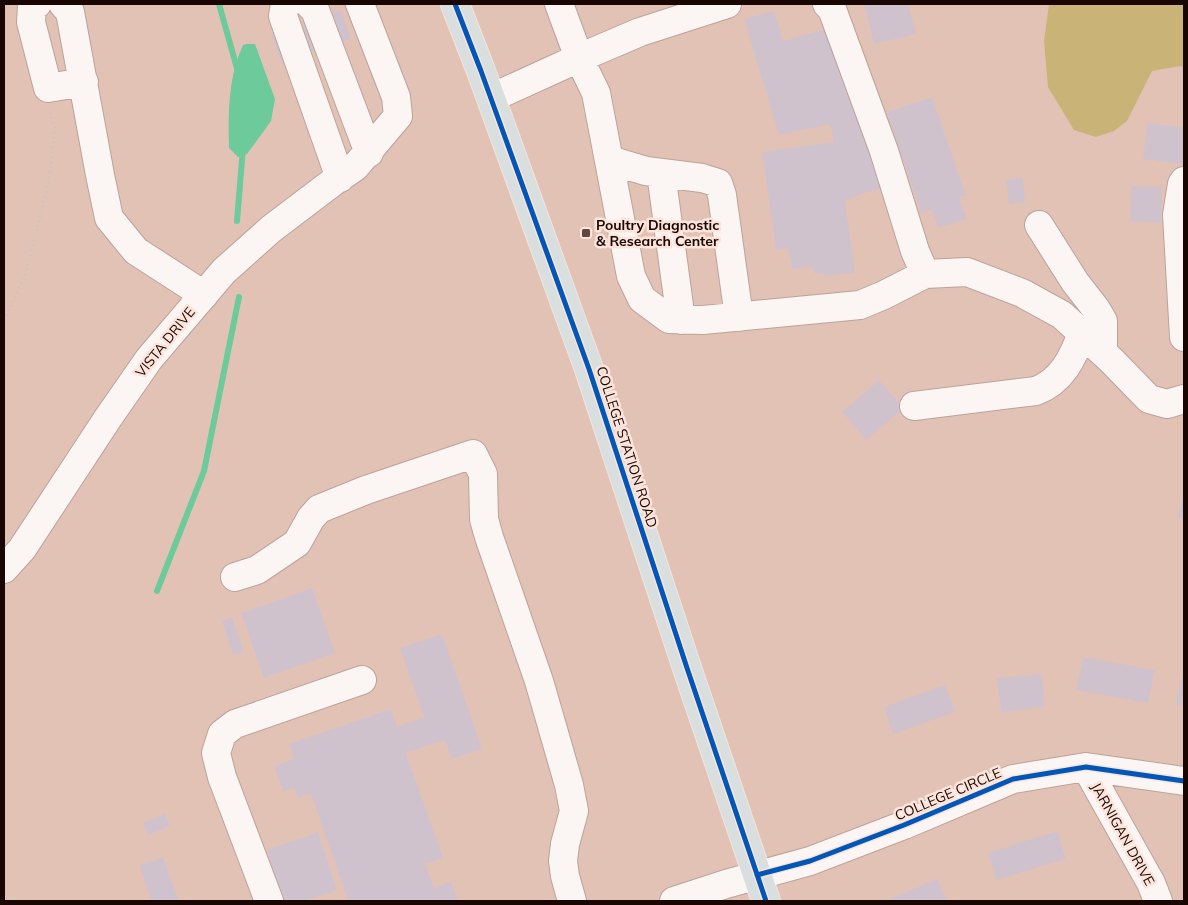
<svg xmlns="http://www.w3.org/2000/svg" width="1188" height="905" font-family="Mulish,sans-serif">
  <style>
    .green { fill: #cab377 }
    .water { fill: #6dca9b }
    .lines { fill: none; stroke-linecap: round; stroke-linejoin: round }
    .stream { stroke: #6dca9b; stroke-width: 6 }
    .building { fill: #d0c2cd }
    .minor-casing { stroke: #bca299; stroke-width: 30 }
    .major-casing { stroke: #f2e4de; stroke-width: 30 }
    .path { stroke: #cbc2be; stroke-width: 3; stroke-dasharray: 1 4; stroke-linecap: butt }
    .minor { stroke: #fbf6f4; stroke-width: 28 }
    .major { stroke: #d9dedf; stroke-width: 28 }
    .cycleway-casing { stroke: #fde4db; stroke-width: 8 }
    .cycleway { stroke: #0057b8; stroke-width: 5 }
    .poi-dot { fill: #604841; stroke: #fde4db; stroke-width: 2 }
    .labels { text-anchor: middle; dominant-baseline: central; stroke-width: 5; stroke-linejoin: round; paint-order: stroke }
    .poi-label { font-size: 14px; font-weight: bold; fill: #190602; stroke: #fde4db; text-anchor: start }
    .street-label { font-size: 14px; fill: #190602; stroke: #fde4db }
  </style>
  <rect width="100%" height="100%" fill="#e3c2b6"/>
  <!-- green -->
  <path class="green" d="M1049,4h135v63l-4,-1 -28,5 -25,50 -13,10 -18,6 -22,-7 -26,-43 -4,-46z"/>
  <!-- water -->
  <path class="water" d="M247,44h8l20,55 -4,22 -24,33 -9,3 -9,-9c-1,-34 -1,-71 14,-103z"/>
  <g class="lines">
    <!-- stream -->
    <path class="stream" d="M219,4l19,68
      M237,221l6,-73
      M157,591l47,-120 35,-174"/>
  </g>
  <!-- building -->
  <path class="building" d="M864,4h55l-10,3 7,27 -42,10z
    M341,10l10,29 -70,23 -10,-29z
    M774,11l9,30 52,-15 55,160 -29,8 -16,7 10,72 -31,3 -1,-3 -8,1 -2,-7 -21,2 -4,-21 -12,2 -14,-98 72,-10 -4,-18 -51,11 -35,-116z
    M932,97l34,99h-7l8,23 -29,9 -6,-18 -11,3 -34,-101z
    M1147,123l37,4v37l-41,-5z
    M1023,178l2,24 -16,2 -3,-24z
    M1131,186l31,1 -1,36 -31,-2z
    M879,380l25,28 -38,32 -24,-28z
    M1184,494v25l-7,-2z
    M312,588l23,65 -71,25 -23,-65z
    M232,617l12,35 -11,3 -11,-34z
    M442,634l40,115 -30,10 -7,-19 -39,13 37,105 -18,6 9,24 17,-6 7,19h-110l-37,-107 -13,4 -4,-10 -11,4 -9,-26 20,-7 -5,-15 102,-35 6,18 27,-10 -24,-69z
    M1083,657l72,13 -7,33 -72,-13z
    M1183,672h1v34l-8,-2z
    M1042,674l3,33 -44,5 -4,-34z
    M945,685l10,27 -62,22 -9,-27z
    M165,814l5,12 -22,9 -5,-12z
    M1057,831l9,28 -70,21 -8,-27z
    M318,832l19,58 -33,11h-20l-17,-51z
    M163,857l16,44h-27l-13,-36z
    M937,879l10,22h-62z"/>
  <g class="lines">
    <!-- minor casing -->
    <g class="minor-casing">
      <path id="minor" d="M37,4l-5,3 -1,15 17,66 36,-6
        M63,4l7,8 30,163 9,43 27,33 68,44
        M285,4l-2,12 57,162
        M309,4l6,6 54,143
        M727,4l-87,28 -61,26 17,35 35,183 11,23 27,20 34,1 157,-15 24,-10 41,-21 -10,-23 -31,-100 -52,-142 -5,-5
        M491,98l88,-40 -20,-54
        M609,160l37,11 56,7 16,5 4,12 17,122
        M661,173l20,147
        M1184,181l-2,3 -5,31 7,122
        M1039,225l36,57 21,27 7,12v31
        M925,274l42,-2 55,21 40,22 49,45 38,39 18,5 17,-5
        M914,406l122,-15c26,-10 37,-33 46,-58
        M4,569l18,-20 86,-131 41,-59 75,-88 47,-42 62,-47 22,-15 43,-51 -2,-19 -36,-93
        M235,577l22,-7 40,-27 14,-25 8,-9 47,-19 107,-36 10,20 1,45 5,18 50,144 30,104 5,26 -9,33 -2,17 2,15 7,25
        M1086,767l65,116 7,18
        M269,901l-47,-124 -6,-24 6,-19 13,-10 127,-44
        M674,901l52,-17 84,-23 94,-36 109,-46 73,-12 98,14"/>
    </g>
    <!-- major casing -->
    <g class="major-casing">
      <path id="major" d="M455,4l26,67 108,298 98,299 79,233"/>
    </g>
    <!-- path -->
    <path class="path" d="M4,320l21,-44 24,-96 6,-52 -5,-16"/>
    <!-- minor -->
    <use href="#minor" class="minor"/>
    <!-- major -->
    <use href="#major" class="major"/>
    <!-- cycleway casing -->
    <g class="cycleway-casing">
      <path id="cycleway" d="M455,4l26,67 108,298 98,299 79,233
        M757,875l53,-14 94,-36 109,-46 73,-12 98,14"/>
    </g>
    <!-- cycleway -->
    <use href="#cycleway" class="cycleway"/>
  </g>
  <!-- markers -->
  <rect class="poi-dot" x="581" y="228" width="10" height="10" rx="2.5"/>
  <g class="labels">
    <!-- poi labels -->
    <g class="poi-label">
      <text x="596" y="225">Poultry Diagnostic<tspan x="596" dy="16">&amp; Research Center</tspan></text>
    </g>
    <!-- street labels -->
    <g class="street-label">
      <text transform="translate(165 342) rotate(-51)">VISTA DRIVE</text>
      <text transform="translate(627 447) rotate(72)">COLLEGE STATION ROAD</text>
      <text transform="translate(948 794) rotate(-23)">COLLEGE CIRCLE</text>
      <text transform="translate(1123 834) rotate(61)">JARNIGAN DRIVE</text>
    </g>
  </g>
  <!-- border -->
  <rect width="1188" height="905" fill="none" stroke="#190602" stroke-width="10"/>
</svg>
